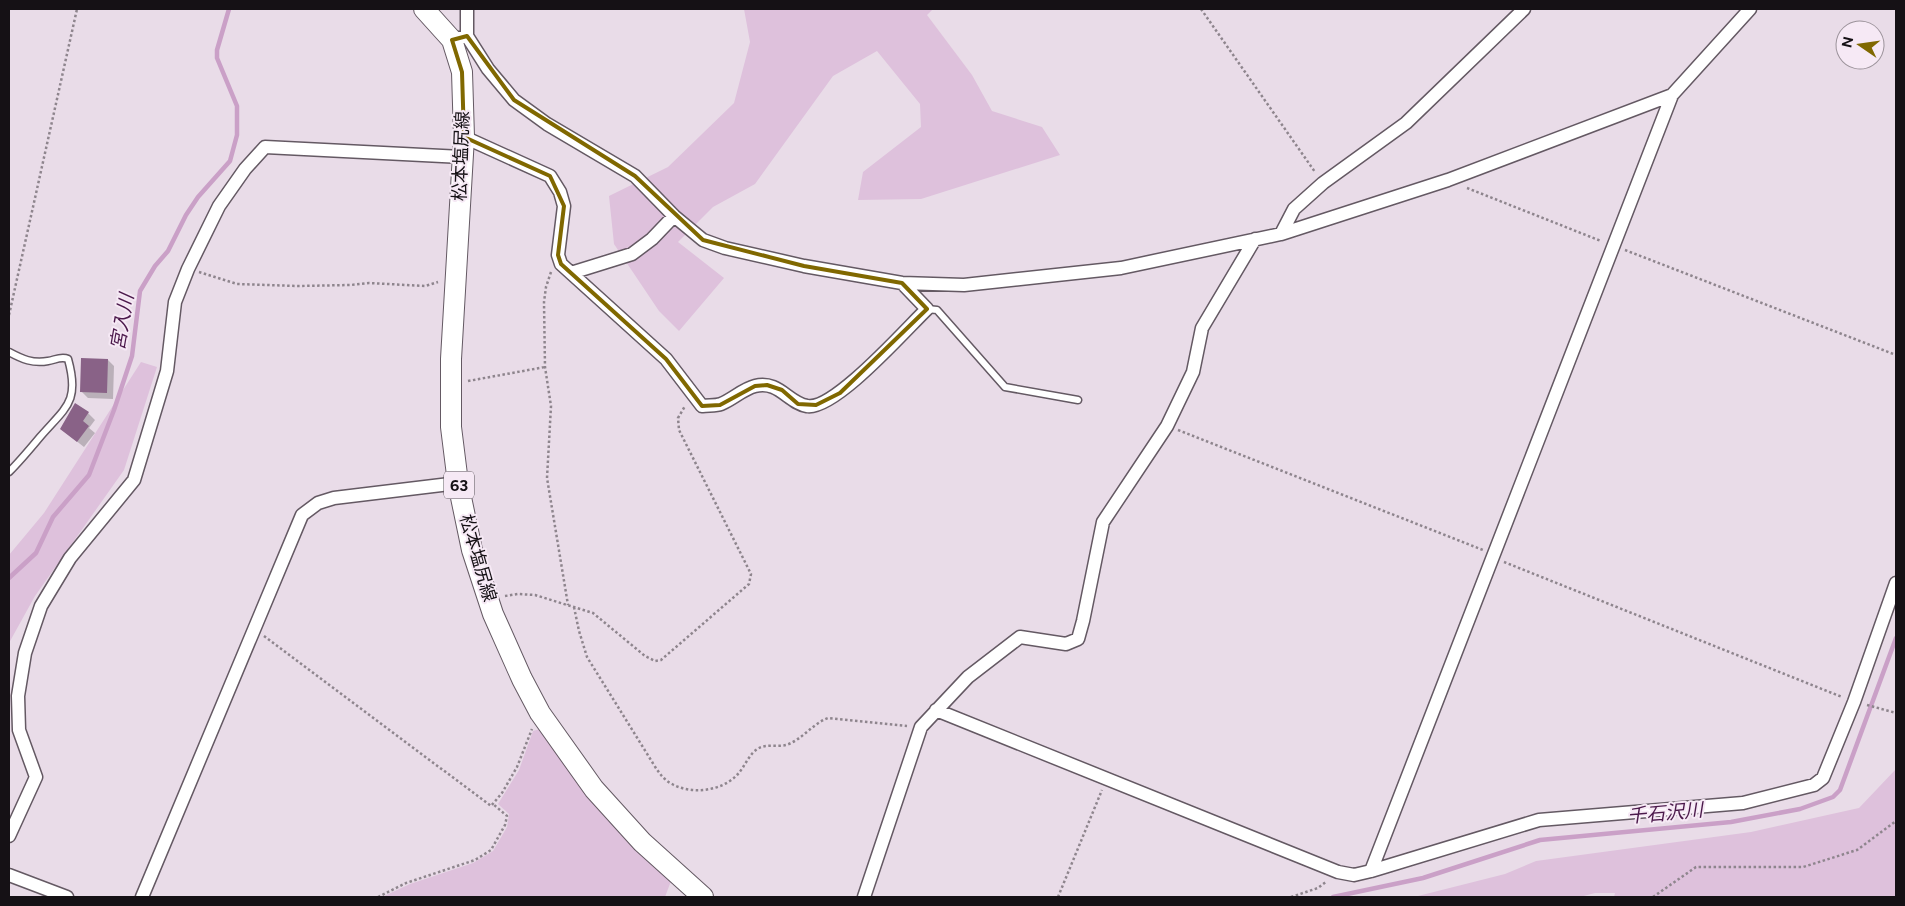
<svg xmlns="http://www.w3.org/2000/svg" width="1905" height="906" font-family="Figtree,'Noto Sans JP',sans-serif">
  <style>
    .green { fill: #dec1dc }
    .shadow { fill: #0003 }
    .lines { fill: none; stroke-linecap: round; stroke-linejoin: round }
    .stream { stroke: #caa0c7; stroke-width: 4.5 }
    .building { fill: #896287 }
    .lane-casing { stroke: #645963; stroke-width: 9 }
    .street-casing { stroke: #645963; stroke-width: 15 }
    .primary-casing { stroke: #645963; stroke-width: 22 }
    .path { stroke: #8e858d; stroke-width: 2.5; stroke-dasharray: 2.5 2.5; stroke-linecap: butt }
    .lane { stroke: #fff; stroke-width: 6 }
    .street { stroke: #fff; stroke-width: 12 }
    .primary { stroke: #fff; stroke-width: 20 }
    .marked { fill: none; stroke: #806800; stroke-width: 4; stroke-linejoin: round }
    .labels { text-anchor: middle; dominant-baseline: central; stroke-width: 4; stroke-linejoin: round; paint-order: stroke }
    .shield { fill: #f6e9f5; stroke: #585258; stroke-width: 1 }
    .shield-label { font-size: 16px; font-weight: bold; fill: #151115 }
    .street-label { font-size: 18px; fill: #151115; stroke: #f6e9f5 }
    .water-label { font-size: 19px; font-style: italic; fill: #4b194b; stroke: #f6e9f5 }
  </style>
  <rect width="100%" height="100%" fill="#e9dce8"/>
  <!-- green -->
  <path class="green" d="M744,9h189l-6,6 45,60 20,36 50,16 18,28 -139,44 -63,1 5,-28 58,-45 -1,-23 -43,-53 -44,25 -78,108 -42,23 -35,35 46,36 -45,53 -20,-20 -45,-67 -5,-48 59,-29 66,-64 16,-61z
    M141,362l16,5 -33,103 -89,126 -26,47v-88l35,-42z
    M540,729l131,152 -6,16h-283l28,-13 63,-21 20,-12 14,-24 2,-13 -11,-10 21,-34 14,-39z
    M1896,769v128h-282l1,-4h-20l-15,4h-166l91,-23 31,-13 215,-29 108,-24z"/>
  <!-- shadow -->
  <path class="shadow" d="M108,360l6,6 -1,33 -25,-1 -7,-7z
    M88,413l7,7 -6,8 6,5 -11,14 -23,-18z"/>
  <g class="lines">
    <!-- stream -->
    <path class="stream" d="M9,578l27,-25 17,-36 36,-42 25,-65 18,-54 8,-65 15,-25 13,-15 18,-36 12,-18 32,-36 7,-26v-29l-20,-48v-8l12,-41
      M1333,897l90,-19 117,-38 191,-18 69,-13 33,-12 7,-7 56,-152"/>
  </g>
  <!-- building -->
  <path class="building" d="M81,358l27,1 -1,34 -27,-1z
    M75,403l14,9 -6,9 6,5 -12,16 -17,-13z"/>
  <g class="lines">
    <!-- lane casing -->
    <g class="lane-casing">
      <path id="lane" d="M927,309l10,1 68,77 73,13
        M9,352c13,7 24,12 39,9 7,-1 13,-5 20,-2 12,43 -2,48 -28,78 -10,12 -20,24 -31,35"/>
    </g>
    <!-- street casing -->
    <g class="street-casing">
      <path id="street" d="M467,9v27
        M452,40l15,-4 21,33 26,31 33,24 88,52 39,40 29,24 22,8 79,18 98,17 62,2 157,-17 160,-34 167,-54 224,-85 78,-86
        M464,137l86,39 10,16 4,14 -6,49 3,9 105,95 36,47c6,-1 14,0 19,-2 12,-5 22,-15 34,-18 24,-6 33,17 52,20 27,5 99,-77 120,-97l-25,-26
        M1281,234l13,-25 29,-26 83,-60 118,-114
        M571,273l61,-19 20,-15 22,-23
        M936,710l402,162 16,3 17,-4 168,-51 204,-17 71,-18 9,-7 31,-76 42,-119
        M9,836l27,-59 -17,-47 -1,-34 7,-43 16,-47 29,-48 64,-78 33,-109 8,-69 13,-33 31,-63 26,-37 20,-22 197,10
        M1371,871l301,-776
        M9,875l58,22
        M142,897l160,-382 16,-12 16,-5 124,-15
        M864,897l57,-170 47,-50 52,-40 46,7 12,-5 5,-18 20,-99 64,-96 26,-54 9,-44 53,-89"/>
    </g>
    <!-- primary casing -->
    <g class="primary-casing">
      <path id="primary" d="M424,9l28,31 10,32 2,65 -13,222v68l7,56 14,67 21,64 29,65 18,34 54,76 48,53 61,55"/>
    </g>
    <!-- path -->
    <path class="path" d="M1201,9l114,163
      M1467,188l134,53
      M1625,250l271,105
      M199,272l38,12 61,2 53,-1 18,-2 56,3 13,-4
      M551,272l-5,15 -2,15 1,65 6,39 -4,72 21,127
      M9,315l68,-306
      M468,381l77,-14
      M1178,430l305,120
      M1504,562l338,135
      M505,596l13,-2 17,1 58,18 52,43 10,5 6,-1 88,-76 2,-10 -72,-144 -1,-12 7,-12
      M574,607l5,24 8,26 67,108c5,8 10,15 18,19 20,11 50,7 65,-9 8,-8 12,-22 22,-27 7,-4 18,-1 27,-3 16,-5 26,-21 42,-27l79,8
      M264,636l227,170 11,-13 15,-26 15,-38
      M1867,705l29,8
      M378,897l28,-14 69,-23 16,-10 14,-25 2,-9 -14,-12
      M1058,897l44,-107
      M1291,897l27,-9 9,-7
      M1653,897l43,-30h107l54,-17 39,-29"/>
    <!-- lane -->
    <use href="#lane" class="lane"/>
    <!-- street -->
    <use href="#street" class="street"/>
    <!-- primary -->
    <use href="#primary" class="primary"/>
  </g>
  <!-- marked area -->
  <path class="marked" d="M467,36l47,64 121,76 68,64 101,26 98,17 25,26 -87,84 -24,12 -18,-1 -16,-14 -15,-5 -12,1 -35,19 -18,1 -36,-47 -105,-95 -3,-9 6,-49 -14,-30 -86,-39 -2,-65 -10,-32z"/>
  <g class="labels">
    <!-- shield labels -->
    <rect class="shield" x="444" y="471.5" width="30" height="27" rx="4"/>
    <g class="shield-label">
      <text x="459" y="485">63</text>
    </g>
    <!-- street labels -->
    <g class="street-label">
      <text transform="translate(461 156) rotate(-88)">松本塩尻線</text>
      <text transform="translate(478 558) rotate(74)">松本塩尻線</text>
    </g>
    <!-- water labels -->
    <g class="water-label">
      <text transform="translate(122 322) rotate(-80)">宮入川</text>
      <text transform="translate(1665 813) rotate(-5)">千石沢川</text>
    </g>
  </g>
  <!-- border -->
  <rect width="1905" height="906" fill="none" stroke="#151115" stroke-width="20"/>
  <!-- north arrow -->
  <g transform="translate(1860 45) rotate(283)"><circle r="24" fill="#f6e9f5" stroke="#9c939b"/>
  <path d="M0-4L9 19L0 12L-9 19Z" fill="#806800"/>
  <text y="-8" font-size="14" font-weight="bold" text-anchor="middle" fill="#151115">N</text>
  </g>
</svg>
